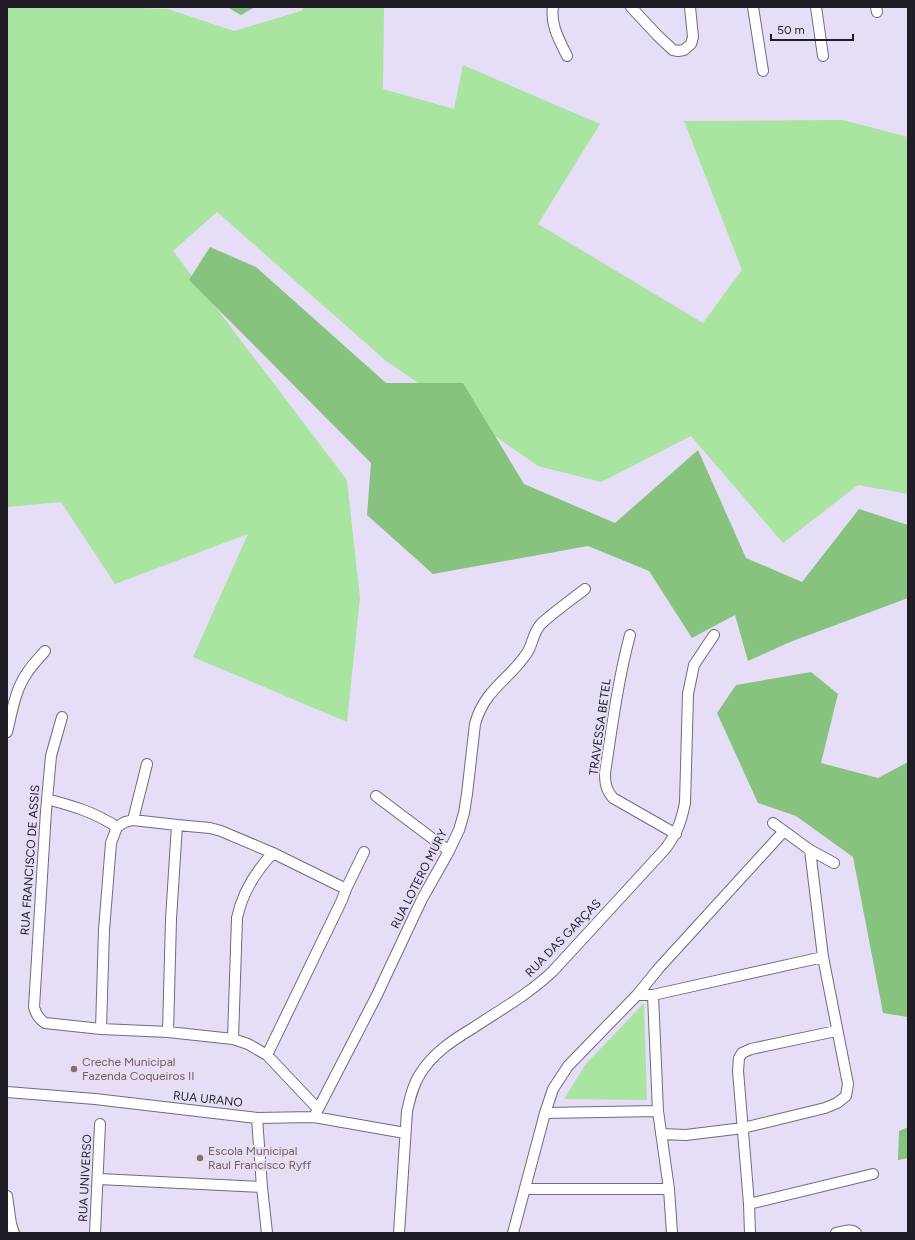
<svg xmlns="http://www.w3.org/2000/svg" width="915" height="1240" font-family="Figtree,sans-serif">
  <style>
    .green { fill: #a9e4a0 }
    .forest { fill: #87c27e }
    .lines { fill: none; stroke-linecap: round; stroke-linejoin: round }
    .minor-casing { stroke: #726a80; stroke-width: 12 }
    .minor { stroke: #fff; stroke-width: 10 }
    .education-dot { fill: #8d6e63; stroke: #e6def7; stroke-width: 1.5 }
    .labels { text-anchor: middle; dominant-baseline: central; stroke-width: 4; stroke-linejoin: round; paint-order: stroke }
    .street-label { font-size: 12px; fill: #201d26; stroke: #e6def7 }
    .education-label { font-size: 12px; fill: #785e54; stroke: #e6def7; text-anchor: start }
  </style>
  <rect width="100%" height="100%" fill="#e6def7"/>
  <!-- green -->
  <path class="green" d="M7,7h99l62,2 66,22 67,-20 4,-4h79l-1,82 71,20 9,-44 137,59 -62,100 165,99 39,-53 -58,-149 159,-1 65,17v357l-50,-9 -75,58 -92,-107 -90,46 -63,-16 -153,-106 -168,-148 -44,39 174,229 13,118 -13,124 -154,-65 55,-123 -133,50 -54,-82 -54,5z
    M644,1003l3,97 -83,-1 21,-34z"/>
  <!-- forest -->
  <path class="forest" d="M227,7h28l-14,8z
    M210,247l46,20 130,116h77l61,101 91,39 83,-73 48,108 56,24 57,-73 49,16v73l-118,44 -42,19 -13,-46 -43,23 -43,-67 -61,-25 -155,28 -66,-59 4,-52 -182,-183z
    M811,672l27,22 -17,69 57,15 30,-16v255l-25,-4 -30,-156 -57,-41 -38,-13 -41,-90 19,-28z
    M908,1127v31l-10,2 1,-29z"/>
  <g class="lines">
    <!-- minor casing -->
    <g class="minor-casing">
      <path id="minor" d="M553,7c-3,18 7,34 14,49
        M631,7l26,28 16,15 5,1 6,-1 7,-6 2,-7 -3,-30
        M753,7l10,64
        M816,7l7,49
        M876,7l1,5
        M630,635c-12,45 -18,92 -25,138 0,10 1,17 8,25l63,36
        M62,717l-11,39 -5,55 -12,196c2,7 4,11 11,16l56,6 67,3 65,7
        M7,732c5,-20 8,-42 20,-59 5,-8 12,-15 18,-22
        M376,796l73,55
        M47,799c26,7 47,13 70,28
        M133,820l14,-56
        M773,823l37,27 24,13
        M273,853c-17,18 -31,41 -36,65l-4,121 15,5 19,11 51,54
        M346,889l18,-37
        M637,995l22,-27 125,-137
        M653,995l5,116 11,78 3,44
        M101,1029l3,-99 7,-87 6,-16 8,-5 8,-2 44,5 33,3 11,3 52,22 73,36 -4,11 -75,155
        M168,1032l3,-113 6,-94
        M7,1092l88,7 162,19 57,-1 91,16
        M545,1113l113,-2
        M314,1117l62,-120 46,-98 27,-48 10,-21 5,-17 3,-19 8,-70c9,-34 34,-44 52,-71 6,-9 6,-22 15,-30 13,-12 29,-23 43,-34
        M257,1118l5,69 5,46
        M661,1134l25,1 57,-7 82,-20 12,-5 9,-7 2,-12 -25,-127 -13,-107
        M99,1179l163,8
        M525,1189h144
        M7,1196l4,28 3,9
        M749,1204l124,-30
        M95,1233l5,-109
        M399,1233l8,-122c3,-13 6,-26 13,-37 13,-21 33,-34 53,-46 27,-18 56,-34 80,-57l113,-123c12,-17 15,-26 19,-45l3,-109 6,-29 20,-30
        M513,1233l32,-120 8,-24 15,-23 69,-71h16l170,-38
        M750,1233l-1,-29 -11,-133 1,-13 3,-5 9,-4 85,-18
        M836,1233c6,-1 15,-5 20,0"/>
    </g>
    <!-- minor -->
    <use href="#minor" class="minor"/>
  </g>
  <!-- markers -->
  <g class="education-dot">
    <circle cx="74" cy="1069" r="4"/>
    <circle cx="200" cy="1158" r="4"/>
  </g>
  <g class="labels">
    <!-- street labels -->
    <g class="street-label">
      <text transform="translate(600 727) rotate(-82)">TRAVESSA BETEL</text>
      <text transform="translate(30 860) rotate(-86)">RUA FRANCISCO DE ASSIS</text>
      <text transform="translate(419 879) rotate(-63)">RUA LOTERO MURY</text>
      <text transform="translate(563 938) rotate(-46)">RUA DAS GARÇAS</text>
      <text transform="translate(208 1099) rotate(6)">RUA URANO</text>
      <text transform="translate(85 1178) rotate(-87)">RUA UNIVERSO</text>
    </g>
    <!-- education labels -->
    <g class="education-label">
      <text x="82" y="1062">Creche Municipal<tspan x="82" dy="14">Fazenda Coqueiros II</tspan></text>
      <text x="208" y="1151">Escola Municipal<tspan x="208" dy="14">Raul Francisco Ryff</tspan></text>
    </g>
  </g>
  <!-- border -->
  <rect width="915" height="1240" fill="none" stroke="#201d26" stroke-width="16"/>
  <!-- scale -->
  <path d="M771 34v6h82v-6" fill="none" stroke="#201d26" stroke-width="2"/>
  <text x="777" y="34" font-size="12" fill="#201d26" stroke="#e6def7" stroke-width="3" paint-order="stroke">50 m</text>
</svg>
